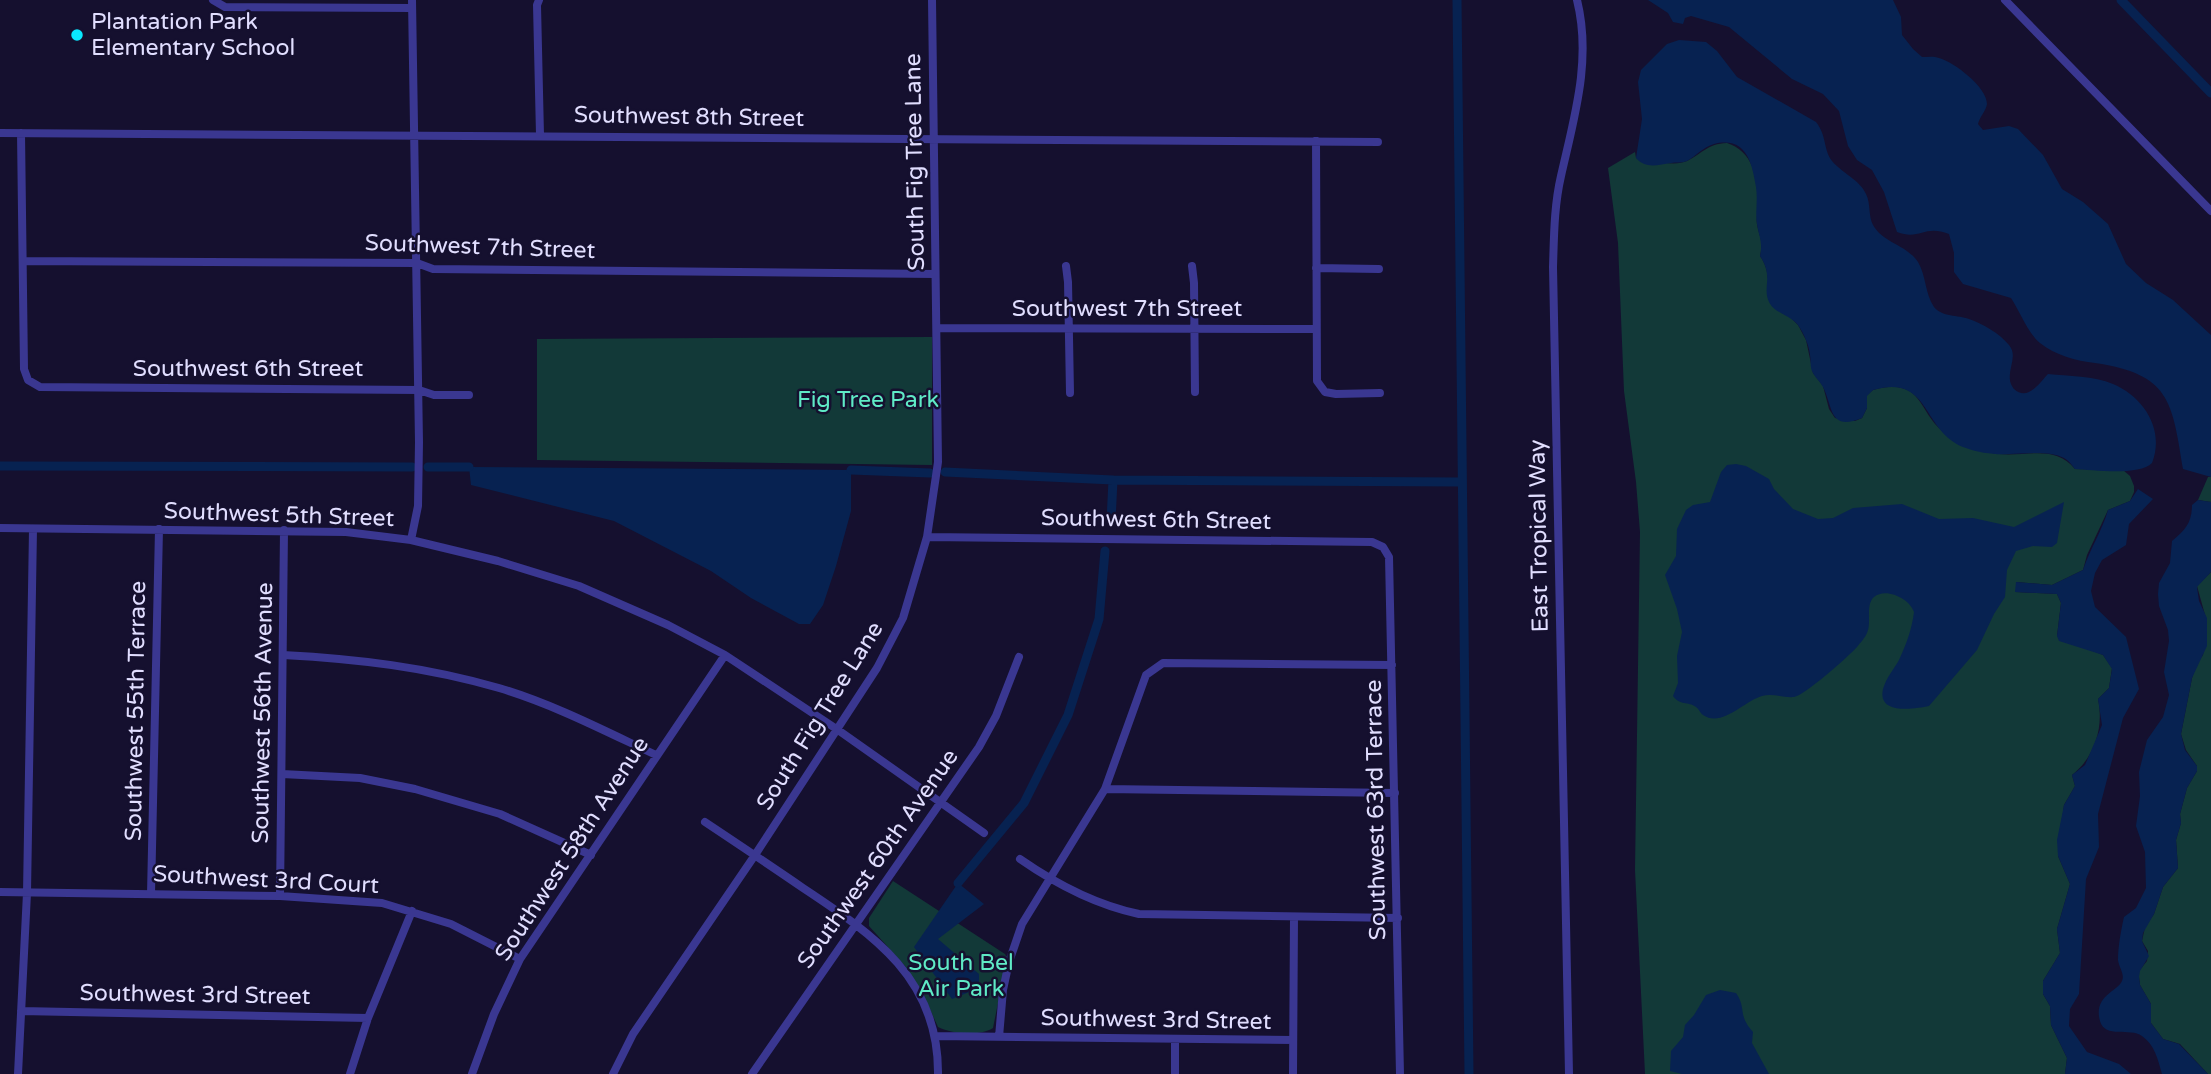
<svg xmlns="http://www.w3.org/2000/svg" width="2211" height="1074" font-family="'Varela Round',sans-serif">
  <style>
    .green { fill: #123938 }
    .water { fill: #072251 }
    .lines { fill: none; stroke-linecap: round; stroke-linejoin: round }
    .canal { stroke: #072251; stroke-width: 9 }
    .minor { stroke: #3a3791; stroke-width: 8 }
    .poi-dot { fill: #0ae8ff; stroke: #15102f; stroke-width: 2.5 }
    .labels { text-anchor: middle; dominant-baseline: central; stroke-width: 5; stroke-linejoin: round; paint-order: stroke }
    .poi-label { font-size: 23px; fill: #e1deff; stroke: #15102f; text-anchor: start }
    .street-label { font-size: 23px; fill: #e1deff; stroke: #15102f }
    .park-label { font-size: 23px; fill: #5feac6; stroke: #15102f }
  </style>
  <rect width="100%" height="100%" fill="#15102f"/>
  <!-- green -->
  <path class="green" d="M1727,143c27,9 32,37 31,64 0,5 -2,11 -1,17 2,13 7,16 3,32 11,15 7,32 12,50l17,10 9,9 8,15 7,33 10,13 6,23 6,9 20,3 7,-3 5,-10v-13l6,-5c56,-16 43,32 80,47 14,5 31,16 46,17 28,3 55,-10 76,15l48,1 7,6 4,10v6l-4,9 -22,9 -21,45 -4,15 -31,15 -36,-3v10l41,2 4,9 -4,33 46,19 9,13 -3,20 -11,11c6,28 -3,58 -26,76l3,11 -11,19 -6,51 12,28 -13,45 3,24 -17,28v13l7,12 1,19 16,33 -2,16h-420l-10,-204 5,-338 -4,-50 -12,-91 -6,-148 -10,-75 27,-16 1,6c14,2 38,9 51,3 16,-8 20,-17 40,-18z
    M932,337v128l-395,-5v-121z
    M2208,477h3v25l-13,-2z
    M2211,572v502h-3l-28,-30 -17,-5 -12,-16v-19l-11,-19 -1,-8v-6l8,-10 1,-10 -6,-10 3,-14 9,-13 9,-27 15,-19 -2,-28 5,-17 -1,-9 7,-26 10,-17v-5l-11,-16 -5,-16 11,-56 5,-15 6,-8 4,-33 -10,-36z
    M893,881l112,73 2,4 -14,70c-15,9 -40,6 -55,-1l-15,-33 -18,-28 -36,-40v-8z"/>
  <!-- water -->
  <path class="water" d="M1648,0h245l8,17 1,18 11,14 9,8c6,0 12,-1 17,1 15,4 48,29 48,46 -1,7 -7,12 -9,20l5,6 26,-4 9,3 25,26 19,34 21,13 25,22 18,40 20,19 27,17 38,35v142l-28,-8c-11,-68 -13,-95 -88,-106 -19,-2 -40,-8 -55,-20 -11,-8 -21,-33 -29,-45l-48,-14 -9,-12v-19l-5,-19c-25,-10 -29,7 -52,-2l-13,-40 -12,-22 -15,-10 -9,-14 -9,-35 -16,-17 -31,-15 -63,-52 -38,-11 -6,2 -2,6 -10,-2 -5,-9z
    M1679,40l27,2 11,9 20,26 79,45c11,14 7,27 16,39 10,12 28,19 34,33 5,10 2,22 7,31 10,18 34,20 45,37 8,13 7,32 16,45 8,10 24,8 35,12 14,5 30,14 40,26 9,11 -1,23 1,35 0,3 3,8 4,9 14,13 26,-7 34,-15 20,2 46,2 65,10 31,13 52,46 39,79 -12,13 -59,7 -77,6 -3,-4 -7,-9 -11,-11 -15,-8 -39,-4 -55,-4 -13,1 -30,-1 -43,-6 -45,-15 -34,-75 -93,-58l-6,6v12l-5,10c-32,13 -29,-9 -38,-29 -3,-7 -9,-11 -12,-18 -2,-5 -1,-10 -2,-16 -1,-10 -6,-21 -12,-30 -8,-10 -24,-12 -29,-23 -7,-15 5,-25 -9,-46 3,-14 -1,-19 -3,-32 -2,-10 1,-24 -1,-37 -4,-23 -9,-51 -42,-43 -11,3 -18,12 -27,17 -4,2 -11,1 -16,2 -13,2 -26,6 -35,-5l6,-39 -4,-37 3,-12 26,-26z
    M1736,464l10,2 23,13 5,10 19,20 25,10 15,-1 20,-10 49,-4 37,15 34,-1 41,9 50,-25 -7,41 -5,4 -19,-1 -17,5 -9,19 -2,27 -11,17 -17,36 -48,56c-15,3 -52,9 -46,-17 3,-11 11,-20 16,-29 7,-15 13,-31 15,-48 -4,-13 -28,-25 -40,-15 -9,8 -2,26 -7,36 -2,5 -7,10 -10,14 -8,9 -53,49 -63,50 -10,1 -21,-4 -32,-1 -18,5 -40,32 -59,19 -3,-2 -4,-6 -7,-8 -8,-6 -16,-1 -23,-11l5,-13 -1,-27 5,-24 -5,-23 -12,-34 11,-19 1,-27 9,-19 7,-5 17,-3 11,-30 6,-7z
    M469,467l382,3v41l-15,55 -13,39 -13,19h-11l-48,-26 -40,-27 -97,-50 -143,-36z
    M2138,489l15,10 -24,25 -3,21 -24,15 -7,13 -4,18 4,16 31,30 13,52 -16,29 -25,96 1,33 -13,32 -7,115 -9,15 -1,17 18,26 32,12 12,10h-66l2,-16 -16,-33 -1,-19 -7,-12v-13l17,-28 -3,-24 13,-45 -12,-28 -1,-16 7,-35 11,-19 -3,-11 13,-10 17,-40 -4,-26 11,-11 3,-19 -9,-14 -44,-14 -2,-5 4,-33 -4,-9 -42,-2 1,-10 36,3 31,-15c7,-21 19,-39 25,-60l22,-9z
    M2198,500l13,2v70l-14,15 2,14 8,17v28l-15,32 -11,56 4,16 12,16v5l-10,17 -7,26 1,9 -5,17 2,28 -15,19 -9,27 -11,19 -1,8 7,15 -9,15 -1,6 1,8 11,19v19l12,16 16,5 29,30h-46c-4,-14 -7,-29 -20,-38 -12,-9 -37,3 -42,-15 -7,-25 17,-29 22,-40 3,-7 -3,-13 -4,-21 0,-13 3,-30 6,-43l12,-9 10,-20 -1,-36 -9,-26 4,-30 -1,-24 8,-32 16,-23 6,-22 -5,-23 5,-31 -1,-11 -9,-24 -1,-12 1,-11 11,-20 2,-22c13,-11 20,-18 20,-36z
    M958,883l26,21 -46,35 41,35v14l-27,11 -38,-52z
    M1720,990l16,3c11,16 1,21 17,39l-1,11 17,31h-87l-12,-3 1,-20 12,-14 2,-12 9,-10 12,-20z"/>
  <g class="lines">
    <!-- canal -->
    <path class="canal" d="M1457,0l12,1074
      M2121,0l90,93
      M0,466l412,1
      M428,467h41
      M851,470l79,3
      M945,472l168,8 348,2
      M1111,521l2,-41
      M958,883l66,-80 44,-88 31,-96 6,-68"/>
    <!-- minor -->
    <path class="minor" d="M213,0l12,7 187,1
      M539,0l-2,5 3,130
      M2005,0l206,211
      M0,133l1378,9
      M21,133l3,236 4,11 12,7 379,3 15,5h35
      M1316,141l1,240 8,11 11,2 44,-1
      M23,261l394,2 16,6 502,5
      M1066,266l2,16 2,111
      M1192,266l2,17 1,109
      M1316,268l63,1
      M937,328l379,1
      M0,528l346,4 65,8 87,21 81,25 89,39 57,30 113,75 146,103
      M927,537l445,5 11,5 6,10 11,517
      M411,540l7,-34 1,-64 -7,-442
      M283,655c75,4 143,12 216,33 54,16 106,43 157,67
      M282,774l78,4 55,11 85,25 91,41
      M1105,789l290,4
      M705,822c33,22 66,44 98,66 71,47 136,91 135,186
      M1020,859c36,25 76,46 119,55l259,4
      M0,892l280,4 102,7 69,21 69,35
      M151,894l8,-365
      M280,896l4,-366
      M21,1011l347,7
      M936,1036l357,4
      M999,1037l4,-47 6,-28 13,-38 83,-135 41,-114 17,-12 229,2
      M18,1074l9,-181 6,-364
      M350,1074l18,-56 44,-107
      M472,1074l22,-60 26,-55 205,-304
      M613,1074l20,-40 122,-179 122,-187 26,-50 24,-81 11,-75 -6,-462
      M752,1074l227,-327 17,-31 23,-59
      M1175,1074v-34
      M1293,1074l1,-157
      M1569,1074l-16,-807c1,-30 1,-61 8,-91 13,-58 31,-116 16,-176"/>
  </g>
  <!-- markers -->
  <circle class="poi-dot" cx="77" cy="35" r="7"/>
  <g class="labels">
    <!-- poi labels -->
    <g class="poi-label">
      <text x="91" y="22">Plantation Park<tspan x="91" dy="26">Elementary School</tspan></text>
    </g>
    <!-- street labels -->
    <g class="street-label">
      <text transform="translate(689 117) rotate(1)">Southwest 8th Street</text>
      <text transform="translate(915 162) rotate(-91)">South Fig Tree Lane</text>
      <text transform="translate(480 247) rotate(2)">Southwest 7th Street</text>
      <text x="1127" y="309">Southwest 7th Street</text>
      <text x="248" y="369">Southwest 6th Street</text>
      <text transform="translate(279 515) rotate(2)">Southwest 5th Street</text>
      <text transform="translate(1156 520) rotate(1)">Southwest 6th Street</text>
      <text transform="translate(1539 536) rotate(-91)">East Tropical Way</text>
      <text transform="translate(136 711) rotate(-89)">Southwest 55th Terrace</text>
      <text transform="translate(263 713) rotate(-89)">Southwest 56th Avenue</text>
      <text transform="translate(820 716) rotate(-58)">South Fig Tree Lane</text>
      <text transform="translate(1376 810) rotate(-91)">Southwest 63rd Terrace</text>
      <text transform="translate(572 849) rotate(-57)">Southwest 58th Avenue</text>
      <text transform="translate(878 859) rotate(-55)">Southwest 60th Avenue</text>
      <text transform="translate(266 880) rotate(3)">Southwest 3rd Court</text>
      <text transform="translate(195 995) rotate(1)">Southwest 3rd Street</text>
      <text transform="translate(1156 1020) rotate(1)">Southwest 3rd Street</text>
    </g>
    <!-- park labels -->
    <g class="park-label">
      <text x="868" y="400">Fig Tree Park</text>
      <text x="961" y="963">South Bel<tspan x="961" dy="26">Air Park</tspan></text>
    </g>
  </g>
</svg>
